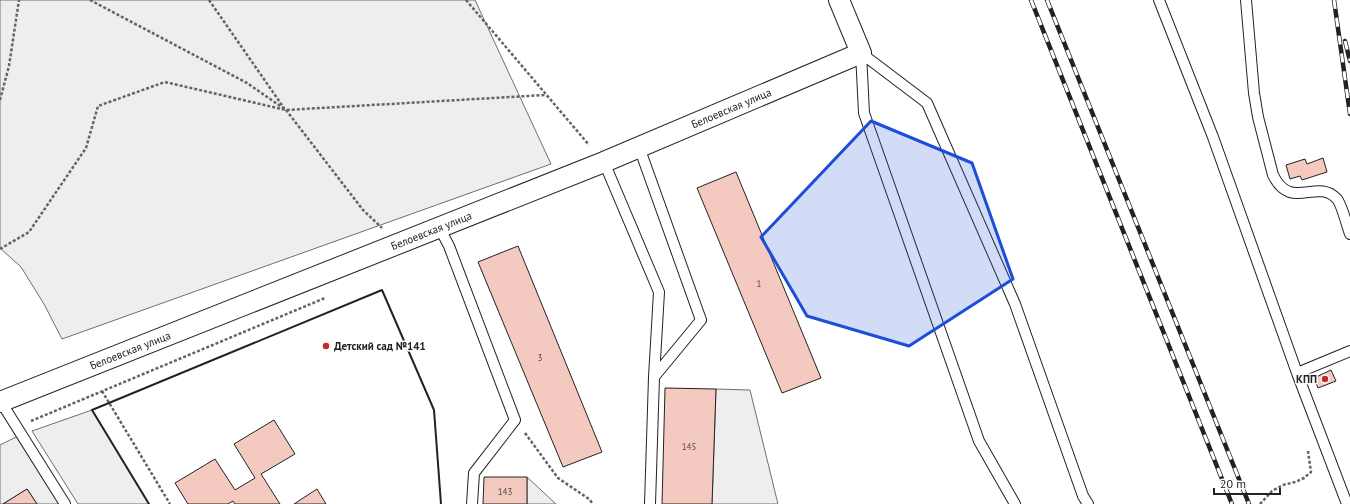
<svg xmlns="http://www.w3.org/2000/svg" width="1350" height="504" font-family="'PT Sans',sans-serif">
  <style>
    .green { fill: #eee; stroke: #6f6f6f }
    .building { fill: #f3c9c0; stroke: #222 }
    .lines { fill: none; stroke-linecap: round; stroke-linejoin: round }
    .lane-casing { stroke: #222; stroke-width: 12 }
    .street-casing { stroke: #222; stroke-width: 22 }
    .path { stroke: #646464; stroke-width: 2.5; stroke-dasharray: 3 2; stroke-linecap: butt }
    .lane { stroke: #fff; stroke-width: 10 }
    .street { stroke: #fff; stroke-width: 20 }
    .rail-casing { stroke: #222; stroke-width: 4.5 }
    .rail { stroke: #fff; stroke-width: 3; stroke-dasharray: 9; stroke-linecap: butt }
    .wall { stroke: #222; stroke-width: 2 }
    .marked { fill: #1d4ed8; fill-opacity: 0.2; stroke: #1d4ed8; stroke-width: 3; stroke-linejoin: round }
    .poi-dot { fill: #c62828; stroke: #fff; stroke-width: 1.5 }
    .labels { text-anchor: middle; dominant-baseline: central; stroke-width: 3; stroke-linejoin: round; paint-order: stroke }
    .number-label { font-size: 9px; fill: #564c4a }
    .street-label { font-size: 11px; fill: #222; stroke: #fff }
    .poi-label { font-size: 11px; font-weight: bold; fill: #222; stroke: #fff; text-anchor: start }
  </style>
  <rect width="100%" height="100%" fill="#fff"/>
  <!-- green -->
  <path class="green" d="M0,0h475l76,164 -489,175 -18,-35 -23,-37 -21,-19z
    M716,389l34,1 28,114h-66z
    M92,410l57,94h-71l-46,-73z
    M18,436l42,68h-23l-10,-15 -24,15h-3v-59z
    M527,477l29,27h-29z"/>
  <!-- building -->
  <path class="building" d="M1323,158l4,14 -25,8 -2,-4 -10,3 -4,-14 19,-6 2,5z
    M736,172l85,206 -39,15 -85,-205z
    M518,246l84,206 -39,15 -85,-205z
    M1331,370l5,11 -18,7 -4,-10z
    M665,388l51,1 -4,115h-50z
    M274,420l21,34 -34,20 19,30h-45l-2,-3 -5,3h-40l-13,-21 40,-24 20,31 20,-12 -21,-34z
    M484,477h43v27h-44z
    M27,489l10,15h-34z
    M317,489l9,15h-32z"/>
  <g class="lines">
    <!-- lane casing -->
    <g class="lane-casing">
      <path id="lane" d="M1159,0l54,137 84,236 50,131
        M1246,0l8,93 4,24 15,58c18,37 44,2 64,24 5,6 10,27 13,35
        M861,53l66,50 88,201 68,192 5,8
        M861,53l3,60 115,328 36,63
        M639,147l62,173 -47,57
        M604,162l55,130 -5,85 -4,127
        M439,227l10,19 66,174 -41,53 -2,31
        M1297,373l53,-22
        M1,402l64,102"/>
    </g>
    <!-- street casing -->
    <g class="street-casing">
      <g id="street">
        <path id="s1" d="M0,402l604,-240 257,-109 -22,-53"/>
      </g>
    </g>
    <!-- path -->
    <path class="path" d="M90,0l157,83 39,27 77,100 19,18
      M209,0l75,108
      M466,0l123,145
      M0,100l9,-34 10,-66
      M0,249l29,-17 57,-84 12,-42 67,-24 121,28 259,-15
      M102,391l68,113
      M31,421l294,-123
      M525,433l33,45 31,21 4,5
      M1260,504l12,-13 11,-6 12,-3 9,-4 7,-6 -3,-21"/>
    <!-- lane -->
    <use href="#lane" class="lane"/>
    <!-- street -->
    <use href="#street" class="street"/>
    <!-- rail casing -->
    <g class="rail-casing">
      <path id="rail" d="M1031,0l201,504
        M1047,0l202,504
        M1334,0l16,114
        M1345,41l5,20"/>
    </g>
    <!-- rail -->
    <use href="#rail" class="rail"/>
    <!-- wall -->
    <path class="wall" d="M149,504l-57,-94 290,-120 52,120 7,94"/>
  </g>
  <!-- marked area -->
  <path class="marked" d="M871,121l101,42 41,116 -104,67 -102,-30 -46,-79z"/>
  <!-- markers -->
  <g class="poi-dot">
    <circle cx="326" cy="346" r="4"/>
    <circle cx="1325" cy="379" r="4"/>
  </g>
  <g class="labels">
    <!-- number labels -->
    <g class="number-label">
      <text x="759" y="283">1</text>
      <text x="540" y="357">3</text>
      <text x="689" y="446">145</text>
      <text x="505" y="491">143</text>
    </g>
    <!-- street labels -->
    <g class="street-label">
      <text stroke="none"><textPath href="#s1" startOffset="788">Белоевская улица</textPath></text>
      <text stroke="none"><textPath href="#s1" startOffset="464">Белоевская улица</textPath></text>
      <text stroke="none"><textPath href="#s1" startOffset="140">Белоевская улица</textPath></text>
    </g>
    <!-- poi labels -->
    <g class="poi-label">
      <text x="334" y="346">Детский сад №141</text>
      <text x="1317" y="379" text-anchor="end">КПП</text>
    </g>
  </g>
  <!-- scale -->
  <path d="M1214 488v6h66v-6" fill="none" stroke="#222222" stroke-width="2"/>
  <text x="1220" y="488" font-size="12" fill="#222222" stroke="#ffffff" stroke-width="3" paint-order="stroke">20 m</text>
</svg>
